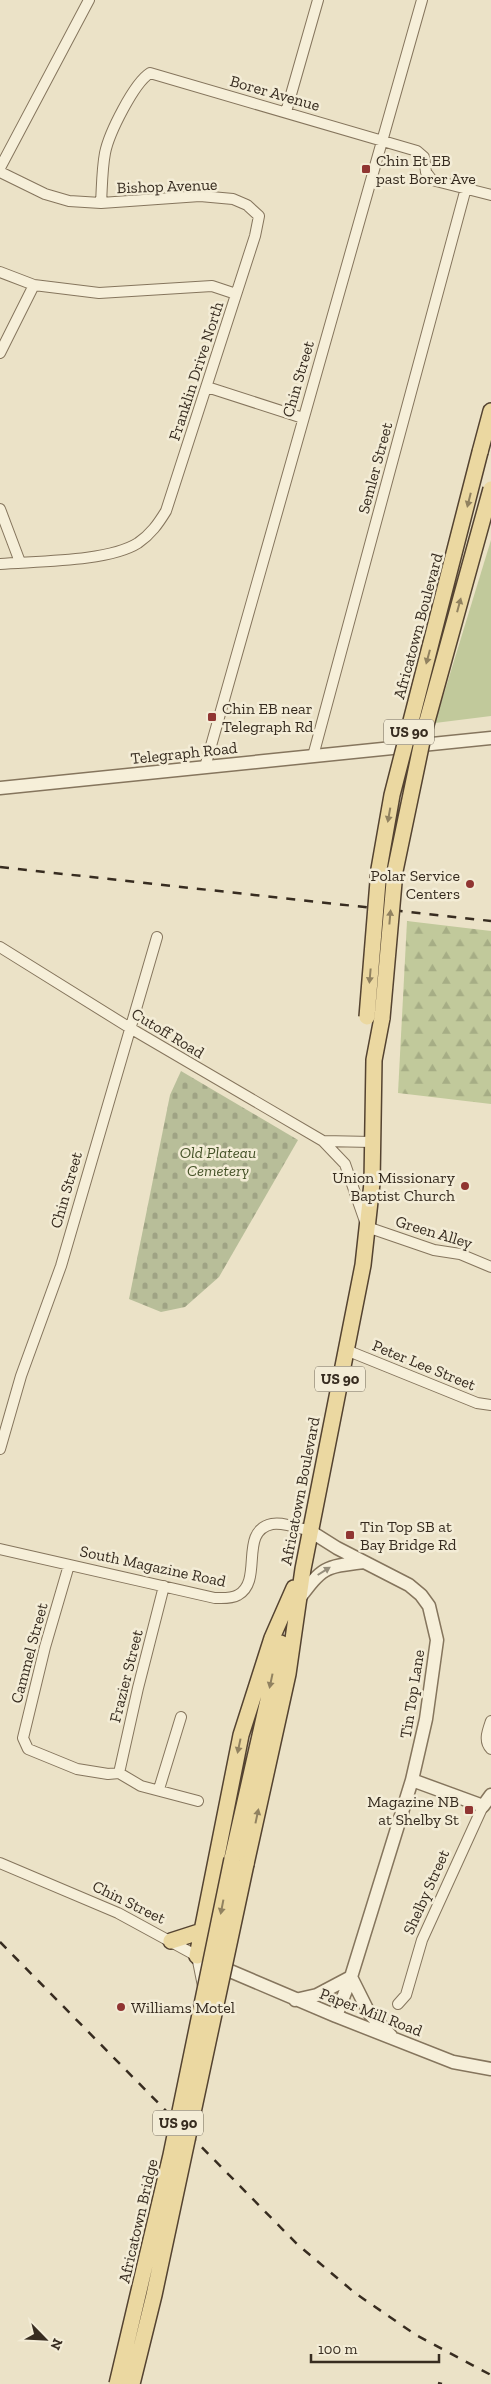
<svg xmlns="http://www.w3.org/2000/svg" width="491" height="2384" font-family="'Zilla Slab',serif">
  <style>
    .grass { fill: #c1c99b }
    .forest { fill: url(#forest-firs) }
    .cemetery { fill: url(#cemetery-stones) }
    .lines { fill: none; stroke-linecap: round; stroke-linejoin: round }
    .minor-casing { stroke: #85755d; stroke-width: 12 }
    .tertiary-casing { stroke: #85755d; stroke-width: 15 }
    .primary-casing { stroke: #544331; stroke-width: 18 }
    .minor { stroke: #f6efd9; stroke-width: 10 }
    .tertiary { stroke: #f6efd9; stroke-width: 12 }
    .primary { stroke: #ebd8a1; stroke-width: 15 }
    .rail { stroke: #372c20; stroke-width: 2.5; stroke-dasharray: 9 9; stroke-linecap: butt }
    .primary-bridge-casing { stroke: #544331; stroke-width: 18; stroke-linecap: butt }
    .primary-bridge { stroke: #ebd8a1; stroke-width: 15 }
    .oneway { fill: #918260 }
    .oneway2 { fill: #968e7c }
    .poi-dot { fill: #903532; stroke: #f3ecd6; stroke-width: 2 }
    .labels { text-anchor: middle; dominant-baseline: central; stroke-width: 5; stroke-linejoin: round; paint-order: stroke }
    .shield { fill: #f3ecd6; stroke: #6f6657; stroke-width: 1 }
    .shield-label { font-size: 15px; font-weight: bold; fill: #372c20 }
    .street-label { font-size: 16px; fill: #372c20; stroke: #f3ecd6 }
    .poi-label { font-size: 16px; fill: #372c20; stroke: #f3ecd6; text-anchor: start }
    .park-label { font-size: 16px; font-style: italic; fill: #455228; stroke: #f3ecd6 }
  </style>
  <defs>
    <pattern id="forest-firs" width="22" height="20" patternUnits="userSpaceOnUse" patternTransform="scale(1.25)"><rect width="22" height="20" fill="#c1c99b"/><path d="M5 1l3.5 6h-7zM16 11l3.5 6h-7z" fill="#a6ad85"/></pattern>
    <pattern id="cemetery-stones" width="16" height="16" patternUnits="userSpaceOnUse" patternTransform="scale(1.25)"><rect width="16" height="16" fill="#b8be99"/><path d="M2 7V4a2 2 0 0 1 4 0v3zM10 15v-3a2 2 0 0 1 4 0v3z" fill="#9fa384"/></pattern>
  </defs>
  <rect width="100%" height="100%" fill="#ebe2c7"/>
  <!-- grass -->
  <path class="grass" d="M491,540v176l-56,7z"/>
  <!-- forest -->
  <path class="forest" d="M407,921l84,10v173l-93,-11z"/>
  <!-- cemetery -->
  <path class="cemetery" d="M181,1071l117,69 -79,137 -34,30 -24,5 -32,-13 41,-204z"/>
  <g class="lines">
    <!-- minor casing -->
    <g class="minor-casing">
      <path id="minor" d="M286,112l32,-112
        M0,168l89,-168
        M0,172l45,22 24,7 32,2 99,-7 33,3 14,6 12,11 -4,20 -89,275c-8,13 -15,23 -28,32 -30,19 -102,18 -138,21
        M101,203c1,-16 1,-34 4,-50 4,-20 29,-70 45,-80l267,78 7,6 2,15 6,8 59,15
        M0,272l34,13 65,8 113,-7 24,8
        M0,353l34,-68
        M207,387l96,31
        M0,509l20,53
        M313,756l153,-568
        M205,767l217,-767
        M0,947l130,81 193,113 22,23 22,63 67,23 26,4 31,13
        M323,1141l49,1
        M346,1350l131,53 14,2
        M0,1449l21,-73 40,-110 96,-329
        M0,1549l215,49c7,0 16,1 23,-3 26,-14 0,-64 34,-71 11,-2 27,4 38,7
        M69,1565l-24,82 -22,91 5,11 49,20 31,5 11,-1 22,13 57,15
        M491,1721c-3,9 -8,20 0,28
        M119,1773l19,-85 26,-102
        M159,1789l22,-72
        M0,1863l118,50 79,43 6,30
        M398,2004l8,-9 16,-55 61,-134"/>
    </g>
    <!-- tertiary casing -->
    <g class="tertiary-casing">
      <path id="tertiary" d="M0,788l491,-50
        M310,1531l27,17 72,37 12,10 8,11 8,34 -11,79 -14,61 -61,197 -15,39
        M298,1600c25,-33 25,-33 66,-38
        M412,1780l71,26 8,-11
        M216,1965l120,51 117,46 38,7
        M295,2000l22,-5 34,-18 18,36 22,23"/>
    </g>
    <!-- primary casing -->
    <g class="primary-casing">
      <path id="primary" d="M480,452l11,-41
        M232,1859l49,-216
        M246,1864l42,-190 15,-105 60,-304 9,-82 2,-123 8,-42
        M171,1941l31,-10
        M197,1956l44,-221 31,-97 22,-50"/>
    </g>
    <!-- minor -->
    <use href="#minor" class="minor"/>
    <!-- tertiary -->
    <use href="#tertiary" class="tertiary"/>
    <!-- primary -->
    <use href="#primary" class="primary"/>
    <!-- rail -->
    <path class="rail" d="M0,867l491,54
      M0,1942l297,302 58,49 61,42 75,40
      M438,2383l4,1"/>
    <!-- primary-bridge casing -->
    <g class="primary-bridge-casing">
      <path id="primary-bridge" d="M367,1017l12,-148 13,-74 88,-343
        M382,1018l13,-147 29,-139 67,-243
        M117,2384l54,-229 61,-296
        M132,2384l22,-89 92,-431"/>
    </g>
    <!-- primary-bridge -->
    <use href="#primary-bridge" class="primary-bridge"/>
  </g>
  <!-- one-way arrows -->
  <defs><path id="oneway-solid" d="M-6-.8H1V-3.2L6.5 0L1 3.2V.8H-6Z" transform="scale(1.25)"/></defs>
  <g class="oneway">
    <use href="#oneway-solid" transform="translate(469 500) rotate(104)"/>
    <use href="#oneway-solid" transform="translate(459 605) rotate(-75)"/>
    <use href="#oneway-solid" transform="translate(428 657) rotate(105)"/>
    <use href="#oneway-solid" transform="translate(389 815) rotate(100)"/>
    <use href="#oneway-solid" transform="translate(390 917) rotate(-85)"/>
    <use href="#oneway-solid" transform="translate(370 976) rotate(95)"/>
    <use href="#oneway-solid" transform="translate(271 1681) rotate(102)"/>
    <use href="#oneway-solid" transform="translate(239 1746) rotate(102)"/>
    <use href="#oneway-solid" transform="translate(257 1816) rotate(-78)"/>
    <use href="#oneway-solid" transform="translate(222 1907) rotate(101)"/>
  </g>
  <use class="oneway2" href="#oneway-solid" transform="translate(324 1571) rotate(-32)"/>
  <!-- markers -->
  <g class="poi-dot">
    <rect x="361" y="164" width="10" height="10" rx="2.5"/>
    <rect x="207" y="712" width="10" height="10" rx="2.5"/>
    <circle cx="470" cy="884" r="5"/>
    <circle cx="465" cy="1186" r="5"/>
    <rect x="345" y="1530" width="10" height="10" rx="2.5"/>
    <rect x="464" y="1805" width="10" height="10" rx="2.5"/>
    <circle cx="121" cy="2007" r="5"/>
  </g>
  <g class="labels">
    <!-- shield labels -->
    <g class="shield">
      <rect x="384" y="719.5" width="50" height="25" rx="4"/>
      <rect x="315" y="1366.5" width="50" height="25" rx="4"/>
      <rect x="153" y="2110.5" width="50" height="25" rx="4"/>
    </g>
    <g class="shield-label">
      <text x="409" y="732">US 90</text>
      <text x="340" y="1379">US 90</text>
      <text x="178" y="2123">US 90</text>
    </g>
    <!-- street labels -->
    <g class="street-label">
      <text transform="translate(275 93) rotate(16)">Borer Avenue</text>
      <text transform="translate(167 186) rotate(-2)">Bishop Avenue</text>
      <text transform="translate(196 371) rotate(-72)">Franklin Drive North</text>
      <text transform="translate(298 379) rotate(-74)">Chin Street</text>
      <text transform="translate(375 468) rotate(-75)">Semler Street</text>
      <text transform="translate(418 626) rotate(-75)">Africatown Boulevard</text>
      <text transform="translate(184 753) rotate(-6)">Telegraph Road</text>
      <text transform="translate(168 1033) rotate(31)">Cutoff Road</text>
      <text transform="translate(66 1190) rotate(-74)">Chin Street</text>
      <text transform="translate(434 1232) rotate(17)">Green Alley</text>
      <text transform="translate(424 1365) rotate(22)">Peter Lee Street</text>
      <text transform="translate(300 1491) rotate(-79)">Africatown Boulevard</text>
      <text transform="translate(153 1566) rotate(12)">South Magazine Road</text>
      <text transform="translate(29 1653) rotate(-75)">Cammel Street</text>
      <text transform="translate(126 1676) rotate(-76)">Frazier Street</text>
      <text transform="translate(412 1694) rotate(-81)">Tin Top Lane</text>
      <text transform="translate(426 1892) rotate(-66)">Shelby Street</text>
      <text transform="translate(129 1902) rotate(26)">Chin Street</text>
      <text transform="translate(371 2012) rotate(21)">Paper Mill Road</text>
      <text transform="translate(138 2221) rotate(-77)">Africatown Bridge</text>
    </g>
    <!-- poi labels -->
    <g class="poi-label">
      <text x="376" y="160">Chin Et EB<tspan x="376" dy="18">past Borer Ave</tspan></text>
      <text x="222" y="708">Chin EB near<tspan x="222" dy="18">Telegraph Rd</tspan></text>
      <text x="460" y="875" text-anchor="end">Polar Service<tspan x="460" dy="18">Centers</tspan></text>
      <text x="455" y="1177" text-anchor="end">Union Missionary<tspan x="455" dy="18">Baptist Church</tspan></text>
      <text x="360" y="1526">Tin Top SB at<tspan x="360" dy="18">Bay Bridge Rd</tspan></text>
      <text x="459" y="1801" text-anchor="end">Magazine NB<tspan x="459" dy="18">at Shelby St</tspan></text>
      <text x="131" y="2007">Williams Motel</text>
    </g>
    <!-- park labels -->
    <g class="park-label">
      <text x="218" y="1152">Old Plateau<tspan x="218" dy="18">Cemetery</tspan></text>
    </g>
  </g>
  <!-- north arrow -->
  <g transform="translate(45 2339) rotate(114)" stroke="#f3ecd6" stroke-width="4" paint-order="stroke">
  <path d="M0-4L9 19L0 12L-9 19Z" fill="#372c20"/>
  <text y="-8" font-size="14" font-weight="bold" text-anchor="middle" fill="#372c20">N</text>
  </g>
  <!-- scale -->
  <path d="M311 2354v8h128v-8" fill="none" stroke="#372c20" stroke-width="2.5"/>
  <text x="318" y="2354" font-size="15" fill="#372c20" stroke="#f3ecd6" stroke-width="4" paint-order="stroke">100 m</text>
</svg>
